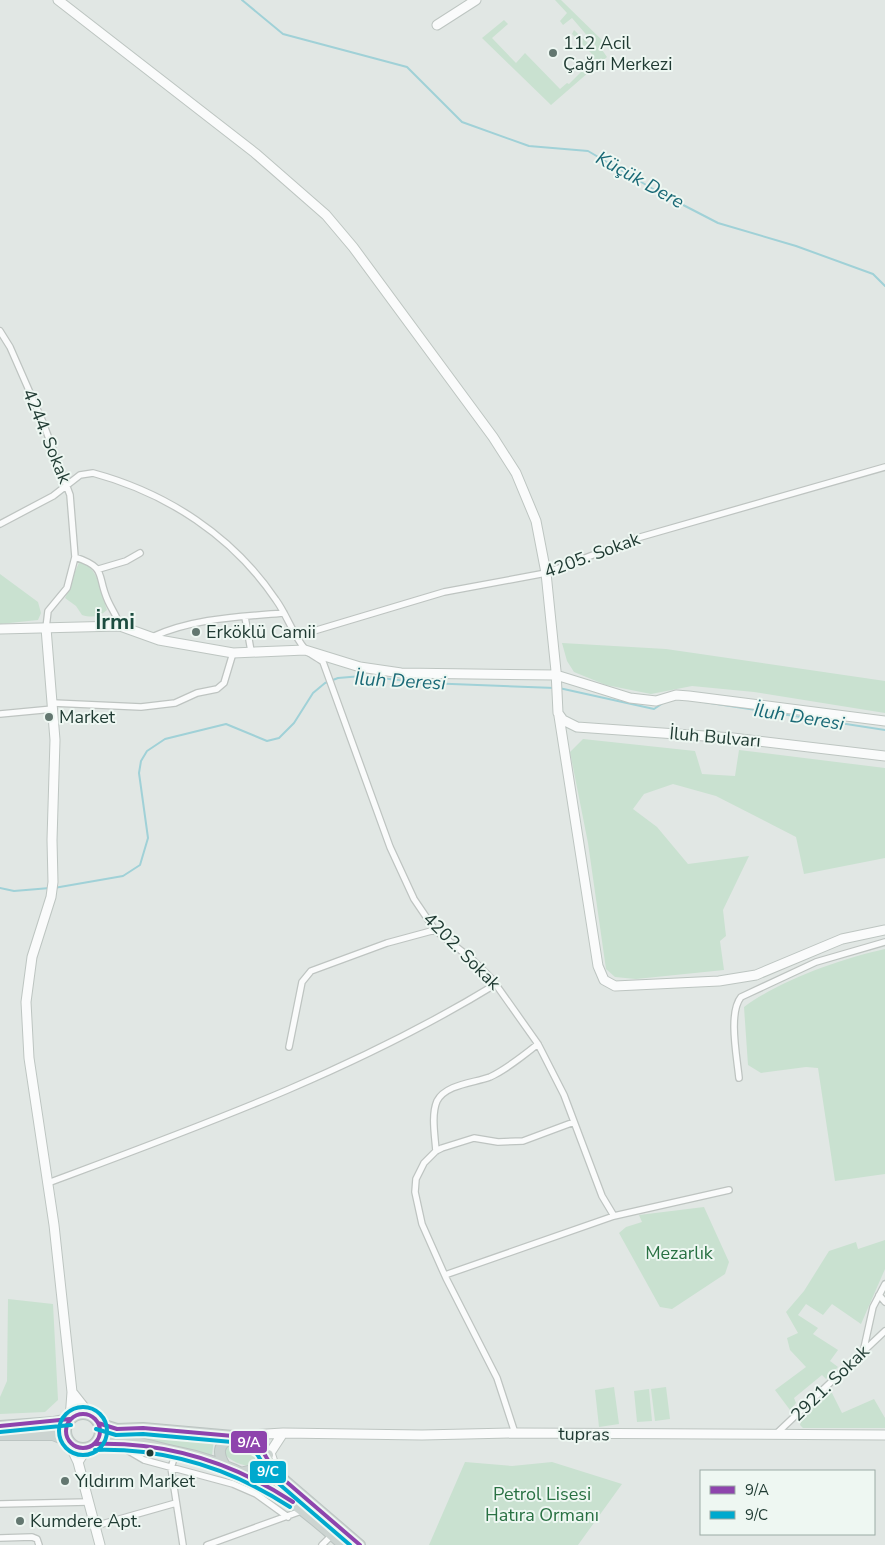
<svg xmlns="http://www.w3.org/2000/svg" width="885" height="1545" font-family="'Nunito Sans',sans-serif">
  <style>
    .green { fill: #c9e1d0 }
    .lines { fill: none; stroke-linecap: round; stroke-linejoin: round }
    .stream { stroke: #a0d1d7; stroke-width: 2 }
    .street-casing { stroke: #bec4c1; stroke-width: 8 }
    .secondary-casing { stroke: #bdc5c1; stroke-width: 11 }
    .primary-casing { stroke: #bbc4c1; stroke-width: 12 }
    .street { stroke: #fafbfb; stroke-width: 5.5 }
    .secondary { stroke: #fafbfb; stroke-width: 9 }
    .primary { stroke: #ccd4d1; stroke-width: 10 }
    .bus-1-casing { stroke: #eef7f2; stroke-width: 8 }
    .bus-2-casing { stroke: #eef7f2; stroke-width: 8 }
    .bus-1 { stroke: #8e44ad; stroke-width: 4 }
    .bus-2 { stroke: #00a9ce; stroke-width: 4 }
    .poi-dot { fill: #637770; stroke: #eef7f2; stroke-width: 2 }
    .bus-dot { fill: #1f3a32; stroke: #eef7f2; stroke-width: 2 }
    .labels { text-anchor: middle; dominant-baseline: central; stroke-width: 4; stroke-linejoin: round; paint-order: stroke }
    .poi-label { font-size: 18px; fill: #1f3a32; stroke: #eef7f2; text-anchor: start }
    .street-label { font-size: 18px; fill: #1f3a32; stroke: #eef7f2 }
    .park-label { font-size: 18px; fill: #297143; stroke: #eef7f2 }
    .water-label { font-size: 19px; font-style: italic; fill: #196976; stroke: #eef7f2 }
    .district-label { font-size: 22px; font-weight: bold; fill: #1b4c3f; stroke: #eef7f2 }
    .line-badge { stroke: #eef7f2; stroke-width: 2 }
    .badge-label { font-size: 14px; text-anchor: middle; font-weight: bold; fill: #fff }
  </style>
  <rect width="100%" height="100%" fill="#e1e7e4"/>
  <!-- green -->
  <path class="green" d="M555,0h6l47,46 -3,1 -3,-2 -2,2 7,10 -11,10 -6,-7 4,-4 -22,-22 2,-4 20,19 2,-3 -24,-28 -9,7 -3,-4 7,-8z
    M504,20l4,4 -16,14 24,25 9,-10 35,36 7,-6 2,1 16,-16 4,4 -38,33 -69,-67z
    M83,562c16,9 19,32 24,48 -8,7 -15,8 -25,5l-6,-9 -11,-8c6,-11 8,-24 14,-35z
    M0,574l38,28 3,11 -3,7 -38,4z
    M562,643l104,6 219,32v32l-131,-21 -62,-6 -41,8 -45,-9 -32,-13 -7,-11z
    M583,739l112,12 7,23 33,2 4,-26 146,18v90l-81,16 -8,-37 -80,-41 -43,-12 -29,10 -11,15 24,18 31,37 61,-8 -26,54 3,26 -6,5 4,29 -88,9 -21,-2 -9,-8 -18,-126 -18,-91z
    M885,949v225l-50,7 -17,-113 -12,-1 -45,6 -13,-8 -4,-58c37,-27 96,-48 141,-58z
    M704,1207l25,55 -4,12 -53,35 -12,-2 -41,-74 7,-6 16,-5 -3,-7z
    M885,1240v29l-24,55 -29,-20 -9,11 -17,-11 -8,11 20,13 -5,6 25,16 -8,11 8,6 -12,12 -4,-4 -28,23 2,5 -6,7 -15,-20 31,-23 -16,-17 -3,-12 11,-5 -12,-21 18,-21 25,-40 27,-9 2,7z
    M8,1299l45,5 5,96 -13,12 -45,2v-17l7,-16z
    M614,1387l5,37 -20,3 -4,-37z
    M666,1387l4,32 -15,2 -4,-32z
    M649,1389l3,32 -15,1 -3,-31z
    M831,1391l11,22 32,-14 11,19v10h-82l-3,-3 4,-13z
    M112,1431l51,6 51,2 -2,16 -69,-15 -32,-2z
    M234,1441l20,8 7,7 1,8c-14,5 -27,0 -38,-10l1,-9z
    M465,1462l47,4 40,-4 70,22 -44,61h-149z"/>
  <g class="lines">
    <!-- stream -->
    <path class="stream" d="M242,0l41,34 124,33 55,55 67,24 59,5 72,42 58,30 78,23 77,28 12,12
      M559,688l95,21 9,-6
      M704,702l181,28
      M0,888l14,3 36,-3
      M54,888l69,-12 17,-11 8,-27 -9,-65 2,-12 6,-10 18,-12 61,-15 41,17 12,-3 15,-15 19,-30 12,-10 13,-5 24,-2 64,7 129,5"/>
    <!-- street casing -->
    <g class="street-casing">
      <path id="street" d="M0,331l10,16 32,73 28,75 5,62 -8,31 -19,23 -2,17
        M0,524l53,-28 27,-21 13,-2c74,20 140,63 183,127 11,15 17,35 29,49 4,5 13,9 18,13l67,185 24,52 21,31 39,31 18,18 46,65 26,51 38,101 12,20
        M75,557c33,11 21,18 33,44 4,9 9,15 12,25
        M99,569l27,-8 14,-8
        M245,617l6,34
        M297,636l147,-44 102,-19 91,-35 248,-71
        M152,637c42,-19 87,-20 132,-24
        M53,703l88,4 34,-4 22,-10 20,-4 7,-6 9,-30
        M0,714l53,-5
        M289,1047l13,-65 9,-11 76,-28 48,-13
        M739,1078c-2,-21 -11,-65 2,-81l75,-35 69,-20
        M436,1151c-1,-15 -5,-36 1,-50 9,-17 37,-18 53,-24 17,-8 33,-21 48,-33
        M48,1183c153,-57 308,-113 448,-199
        M445,1275l169,-59 115,-26
        M879,1295l6,7
        M864,1348l9,-41 12,-23
        M515,1433l-18,-55 -51,-100 -24,-54 -7,-32 1,-13 8,-16 12,-12 6,-3 32,-10 24,4 25,-1 51,-19
        M776,1434l109,-103
        M115,1443l29,17 89,24 23,10 32,23
        M176,1452l-5,16 12,77
        M0,1504l88,-2
        M95,1526l81,-23
        M0,1538l32,-1 5,2 2,6
        M207,1545l97,-35
        M322,1545l10,-10"/>
    </g>
    <!-- secondary casing -->
    <g class="secondary-casing">
      <path id="secondary" d="M58,0l197,153 71,62 27,32 140,190 23,36 20,48 10,52 10,98 2,42 5,7 14,7 156,11 152,18
        M437,25l39,-25
        M46,628l9,112 -3,100 1,42 -2,15 -19,60 -6,45 3,56 25,167 18,167
        M0,629l120,-3 39,14 74,13 72,-3 55,17 41,6 155,2 74,23 26,3 20,-6 13,1 196,25
        M559,716l39,250 6,14 11,6 104,-5 37,-6 86,-36 43,-9
        M70,1419l2,-27 19,24
        M283,1433l139,2 93,-2 370,2
        M234,1436l49,-3 -13,20 3,9
        M68,1441l10,21 5,-8 12,-10
        M78,1462l22,83"/>
    </g>
    <!-- primary casing -->
    <g class="primary-casing">
      <path id="primary" d="M66 1431a17 17 0 1 1 34 0a17 17 0 1 1-34 0Z
        M98,1423l19,6 26,-1 90,8 19,7 10,7 13,22 85,73
        M0,1426l54,-4 16,-3
        M0,1435h53l15,6
        M95,1444c12,-1 25,-4 38,-2 13,2 27,6 40,9 70,13 119,47 170,94
        M224,1464c-8,-14 -4,-20 9,-28
        M244,1472l19,-4 5,-13"/>
    </g>
    <!-- street -->
    <use href="#street" class="street"/>
    <!-- secondary -->
    <use href="#secondary" class="secondary"/>
    <!-- primary -->
    <use href="#primary" class="primary"/>
    <!-- bus-1 casing -->
    <g class="bus-1-casing">
      <path id="bus-1" d="M66 1431a17 17 0 1 1 34 0a17 17 0 1 1-34 0Z
        M98,1423l19,6 26,-1 90,8 19,7 10,7 13,22 85,73
        M0,1426l70,-7
        M95,1444c73,-2 137,18 198,58"/>
    </g>
    <!-- bus-2 casing -->
    <g class="bus-2-casing">
      <path id="bus-2" d="M59 1431a24 24 0 1 1 48 0a24 24 0 1 1-48 0Z
        M96,1429l20,6 27,-1 89,8 17,7 8,5 14,23 79,68
        M0,1432l71,-7
        M95,1450c72,-2 135,18 195,57"/>
    </g>
    <!-- bus-1 -->
    <use href="#bus-1" class="bus-1"/>
    <!-- bus-2 -->
    <use href="#bus-2" class="bus-2"/>
  </g>
  <!-- markers -->
  <g class="poi-dot">
    <circle cx="553" cy="53" r="5"/>
    <circle cx="196" cy="632" r="5"/>
    <circle cx="49" cy="717" r="5"/>
    <circle cx="65" cy="1481" r="5"/>
    <circle cx="20" cy="1521" r="5"/>
  </g>
  <circle class="bus-dot" cx="150" cy="1453" r="4.5"/>
  <g class="labels">
    <!-- poi labels -->
    <g class="poi-label">
      <text x="563" y="43">112 Acil<tspan x="563" dy="21">Çağrı Merkezi</tspan></text>
      <text x="206" y="632">Erköklü Camii</text>
      <text x="59" y="717">Market</text>
      <text x="75" y="1481">Yıldırım Market</text>
      <text x="30" y="1521">Kumdere Apt.</text>
    </g>
    <!-- street labels -->
    <g class="street-label">
      <text transform="translate(47 436) rotate(68)">4244. Sokak</text>
      <text transform="translate(592 555) rotate(-20)">4205. Sokak</text>
      <text transform="translate(715 737) rotate(5)">İluh Bulvarı</text>
      <text transform="translate(462 951) rotate(45)">4202. Sokak</text>
      <text transform="translate(830 1383) rotate(-44)">2921. Sokak</text>
      <text transform="translate(584 1434) rotate(1)">tupras</text>
    </g>
    <!-- park labels -->
    <g class="park-label">
      <text x="679" y="1253">Mezarlık</text>
      <text x="542" y="1494">Petrol Lisesi<tspan x="542" dy="21">Hatıra Ormanı</tspan></text>
    </g>
    <!-- water labels -->
    <g class="water-label">
      <text transform="translate(640 180) rotate(29)">Küçük Dere</text>
      <text transform="translate(400 681) rotate(3)">İluh Deresi</text>
      <text transform="translate(799 717) rotate(9)">İluh Deresi</text>
    </g>
    <!-- district labels -->
    <g class="district-label">
      <text x="115" y="622">İrmi</text>
    </g>
  </g>
  <g class="line-badge">
    <rect x="230" y="1430" width="38" height="24" rx="5" fill="#8e44ad"/>
    <rect x="249" y="1460" width="38" height="24" rx="5" fill="#00a9ce"/>
  </g>
  <g class="badge-label">
    <text x="249" y="1447">9/A</text>
    <text x="268" y="1476">9/C</text>
  </g>
  <!-- legend -->
  <rect x="700" y="1470" width="175" height="65" fill="#eef7f2" stroke="#9baba5"/>
  <rect x="710" y="1486" width="25" height="8" fill="#8e44ad" stroke="#9baba5"/>
  <text x="745" y="1495" font-size="15" fill="#1f3a32">9/A</text>
  <rect x="710" y="1511" width="25" height="8" fill="#00a9ce" stroke="#9baba5"/>
  <text x="745" y="1520" font-size="15" fill="#1f3a32">9/C</text>
</svg>
